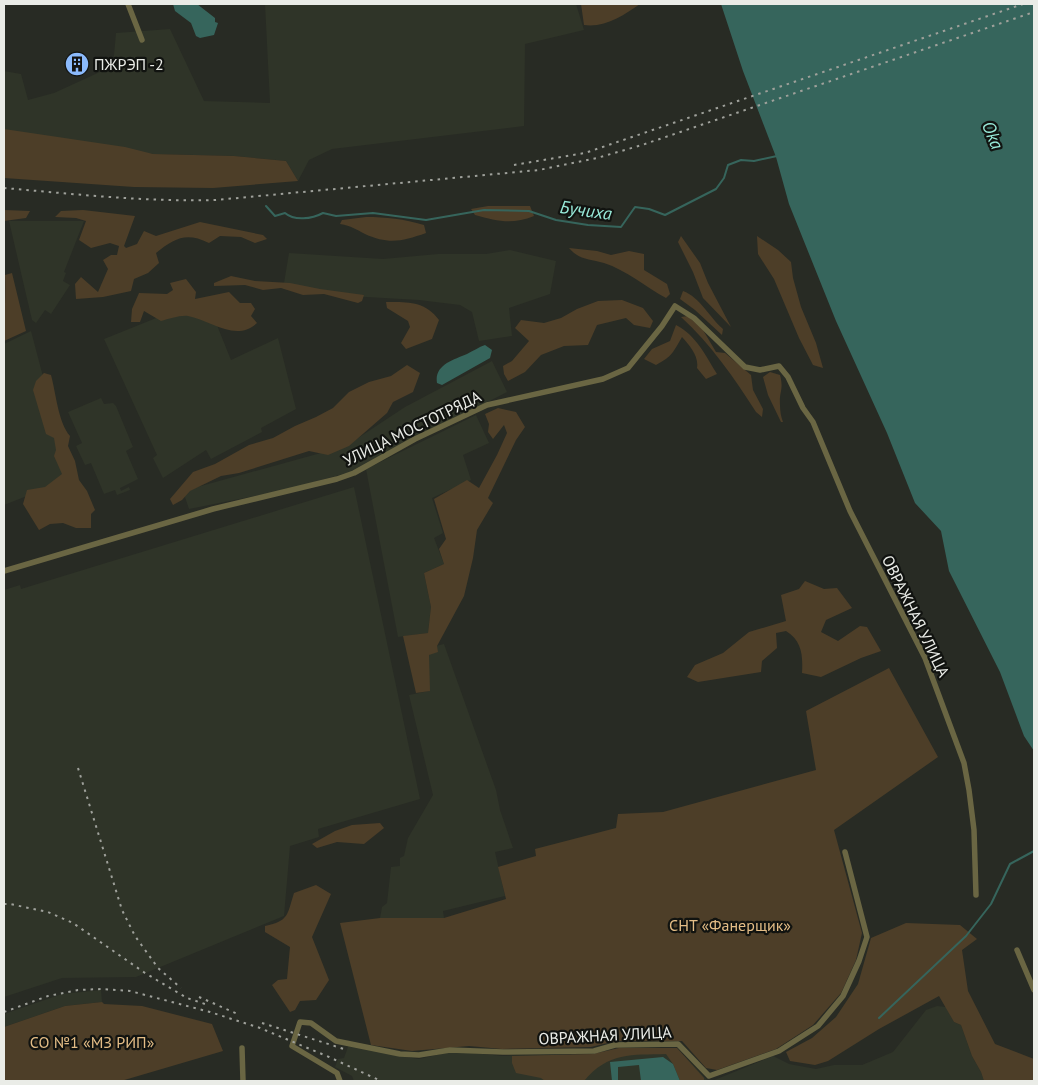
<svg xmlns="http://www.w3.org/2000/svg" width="1038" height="1085" font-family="'PT Sans',sans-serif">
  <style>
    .built { fill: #2f3428 }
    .green { fill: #4d3e28 }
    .water { fill: #36655c }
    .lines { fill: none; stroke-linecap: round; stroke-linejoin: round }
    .stream { stroke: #36655c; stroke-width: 2 }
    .street { stroke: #6a6643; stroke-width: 5.5 }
    .rail { stroke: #9fa19b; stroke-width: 2; stroke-dasharray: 2.5 5; stroke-linecap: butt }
    .labels { text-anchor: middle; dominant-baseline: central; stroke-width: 4.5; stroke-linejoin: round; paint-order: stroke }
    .poi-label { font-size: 16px; fill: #eaece7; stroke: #111310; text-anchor: start }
    .street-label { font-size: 16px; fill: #eaece7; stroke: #111310 }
    .park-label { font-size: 16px; fill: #e4bd86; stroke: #111310 }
    .water-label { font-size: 18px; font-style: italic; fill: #97e9d8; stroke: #111310 }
  </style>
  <rect width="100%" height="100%" fill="#282b24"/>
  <!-- built -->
  <path class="built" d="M265,4h311l8,26 -59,14 -1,82 -192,23 -23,11 -11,21 -12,-20 -52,-5 -81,-2 -149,-24v-59l17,3 7,26 26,-7 59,-27 3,-33 54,-4 34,72 66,2z
    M9,221h75l-20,51 2,1 -3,8 7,4 -19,29 -6,-4 -9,13 -4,-3z
    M510,250l46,11 -6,33 -41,14 3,28 -33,5 -7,-29 -12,-7 -41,-5 -70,-4 -66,-7 6,-36 94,6 55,-5h48z
    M206,298l25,62 47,-22 18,71 -35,19 1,4 -51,27 -5,-9 -43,28 -10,-20 4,-3 -53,-116z
    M31,331l39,148 -66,26v-161z
    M492,361l15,31 -153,79 -69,19 -96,19 -6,-18 163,-45 59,-39z
    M101,398l3,6 9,-1 3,3 17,41 -7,4 12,28 -18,9 1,3 8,-4 1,3 -13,5 -2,-5 -11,4 -13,-31 -6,2 -9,-19 6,-3 -14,-31z
    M476,415l13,28 -26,12 8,25 -39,18 11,35 -9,5 10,26 -20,9 7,34 -3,26 -30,4 -32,-168z
    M354,487l66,312 -102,30 1,8 -29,9 -6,70 -148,61 -74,1 -58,19v-407l16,-5 1,4z
    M444,644l52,146 4,20 13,38 -18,4 10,44 -62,15 1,7h-64l2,-11 5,-4 4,-36 9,-1v-8l4,-2 4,-18 25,-43 -24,-100 20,-4v-36l7,-9z
    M101,990l1,12 -37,4 -61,21v-13l58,-20z
    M937,1006l9,1 8,15 7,3 11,31 9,16 3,9h-272l61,-25 16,8 27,5 18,-4h28l31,-13 33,-42z
    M349,1044l49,12 21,3 35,-8 48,5 91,-2 26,-6h58l31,33h-354l-2,-5 -17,-9 3,-8 6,-1z"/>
  <!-- green -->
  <path class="green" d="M581,4h59c-16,11 -35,24 -56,21z
    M4,129l121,18 28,7 81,2 52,5 12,20 -85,7 -79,-1 -130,-9z
    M488,206h42l4,10c-22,9 -37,5 -59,-1l-4,-6z
    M4,210l26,1 -4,7 -22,3z
    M83,210l52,6 -11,30 2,2 11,-4 7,-13 12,5 44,-14 63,13 4,4 -12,4 -14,-6 -21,-1 -11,7c-23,-11 -34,-5 -53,10l3,10 -11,10 -14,6 -3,12 -28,6 -27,2 -1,-15 6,-7 17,15 10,-23 -5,-9 8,-5h6l2,-9 -9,-3 -19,5 -12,-8 7,-19 -10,-3 -21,-1 6,-6z
    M366,217c20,0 38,2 58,8l2,8c-23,8 -37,12 -61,1 -10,-5 -13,-8 -25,-10l2,-4z
    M681,236l19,27 8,20 23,44 -28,-29 -10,-26 -15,-30z
    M757,236l21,14 13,12 2,16 8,29 15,36 7,25 -10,-3 -14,-27 -25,-59 -16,-25z
    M569,248l28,3 14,4 18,-4 15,3v16l23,14 3,10 -4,4c-20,-11 -40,-28 -62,-35 -14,-4 -25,-3 -35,-15z
    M12,273l14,58 -22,10c0,-22 2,-44 1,-66z
    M231,276l24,5 35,2 30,6 44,6 -2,6 -4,2 -34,-9 -21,1 -22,-7 -18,2 -18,-5 -31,1v-3z
    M186,279l10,13 -1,7 34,-7 11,11h11l4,6 -4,7 6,7c-21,20 -47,-3 -69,-7 -8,-1 -19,3 -27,5l-17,-10 -4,11h-9l1,-13 7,-16 28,1 6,-4 -3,-7z
    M683,291c17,6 27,27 40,38l-1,6 -27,-25 -15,-11z
    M622,300l21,8 10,13 -3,7 -16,-3 -8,-7 -29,7 -9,20 -24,1 -23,9 -16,17 -17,9 -4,-7 -1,-8 9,-5 17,-20 -14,-13 6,-8 23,3 17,-5 16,-9 21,-8z
    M386,302c22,0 39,-1 53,18l-7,19 -26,10 -5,-6 9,-16 -2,-6 -21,-13z
    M688,316l15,14 13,22 9,1 26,22 2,15 10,19 -1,8 -6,-5c-22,-34 -45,-68 -75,-95z
    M676,325c20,10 30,31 41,49l-11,5 -9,-11c2,-12 -7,-22 -15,-31 -9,15 -9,19 -26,28l-12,-6 8,-10 18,-8z
    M407,365l13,8 -7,19 -20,10 -6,11 -38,33 -21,9 -19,-4 -70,22 -18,3 -31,15 -8,9 -9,5 -3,-6 23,-27 22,-8 34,-19 24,-7 22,-12 21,-9 17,-9 16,-16 20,-10 22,-6z
    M770,372l10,3c4,15 -1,16 0,30 0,6 1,12 3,17h-2l-13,-27 -5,-18z
    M44,373l7,2c5,18 7,47 19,61l-2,10 7,15 4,19 8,11 8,19 -4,4v14h-15l-13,-5 -13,1 -11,6 -16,-26 4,-14 18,-3 17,-13 -8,-18 2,-6 -2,-12 -8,-4 -13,-44 3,-9z
    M498,408l18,4 9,15 -9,13 -28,58 5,5 -16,27 -4,28 -9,38 -27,50 1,6 -9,3 1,36 -14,2 -13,-57 25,-3 3,-26 -7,-34 20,-9 -5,-15 7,-10 -12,-40 33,-19 12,8 18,-33 10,-22 -3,-8 -11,14 -5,-7 1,-8 -4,-10z
    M805,581l19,8 13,-1 15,20 -26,12 -5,12 17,9 22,-15 7,1 14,24 -20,7 -40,19 -19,-4c1,-18 0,-32 -16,-42l-10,2 1,15 -15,13 -1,11 -63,10 -11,-5 8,-12 28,-12 26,-21 37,-11 -5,-26 18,-6z
    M889,668l49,89 -104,73 28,103 -6,27 -15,33 -28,32 -37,24 -59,21 -11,-2 -24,-27h-66l-25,6 -89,2 -33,-3 -57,5 -41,-6 -31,-122 40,-5h64l62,-19 -8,-32 38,-11 -1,-7 81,-21 2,-14 45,-2 153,-42 -10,-59z
    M380,823l4,5 -20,16 -27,-2 -20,6 -5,-4 23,-13 17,-6z
    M316,885l15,9 -19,43 17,43 -13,20 -16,1 -5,9 -5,2 -18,-27 6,-5 9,-1 3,-32 -25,-15v-6c24,-5 22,-11 29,-33z
    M906,923l54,2 17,14 -15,11 6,41 27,53 39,15v22h-50l-3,-9 -9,-16 -11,-31 -7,-3 -15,-26 -60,33 -51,32 -13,4 -25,-4 -4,-9 26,-14 24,-21 22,-33 13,-46z
    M102,1002l2,2 38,2 70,18 11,27 -102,30h-117v-54l61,-21z
    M619,1048h58l27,30v3h-24l-7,-17 -7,-10c-34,1 -58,-2 -82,27h-39l-4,-3 -25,-5 -4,-10v-7l81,-2z"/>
  <!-- water -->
  <path class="water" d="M173,4h24l18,14v4l3,1 -4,12 -14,3 -4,-2 -5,-13 -16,-12z
    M721,4h313v747l-10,-15 -24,-64 -51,-101 -8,-40 -26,-28 -28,-70 -51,-112 -47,-117 -13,-47 -33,-86z
    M485,345l7,5 -2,8 -48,27 -5,-2c-3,-18 16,-23 30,-29 6,-3 12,-7 18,-9z
    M663,1057l10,7 7,17h-39l-2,-16 -21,2v14h-6l-2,-19z"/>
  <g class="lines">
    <!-- stream -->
    <path class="stream" d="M266,206l9,10 10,-3c9,8 27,6 38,0l13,3 37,-3 53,7 58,-10 45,1 27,9 32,5 33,2 14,-20 14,2 16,6 51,-26 8,-11 4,-13 13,-5 13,1 23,-5
      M879,1018l87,-82 25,-32 19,-40 24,-13"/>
    <!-- street -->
    <path class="street" d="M128,4l14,36
      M4,571l209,-62 124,-30 17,-6 61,-34 72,-34 116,-26 25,-11 34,-42 13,-20 19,12 51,49 15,3 19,-4 9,11 15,31 10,14 37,89 75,147 39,105 5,27 5,40 2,65
      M1017,950l17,40
      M242,1048l1,33
      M340,1081l-3,-8 -45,-27 8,-24 11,1 25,18 64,13 19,1 31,-5 53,2 91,-1 21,-6 63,-1 31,32 70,-25 39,-25 25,-30 16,-35 8,-24 -22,-85"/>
    <!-- rail -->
    <path class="rail" d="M514,165l71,-12 438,-149
      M4,188c70,6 141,14 212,12l323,-30 58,-12 45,-13 392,-133
      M78,768l44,142 13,26 23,32 23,20
      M4,904h6l38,8 25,11 72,50 42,25 18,6
      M199,997l41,18
      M4,1012l44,-16 30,-6 23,-1 29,2 80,21 50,16 69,29 52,24
      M262,1023l82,26"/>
  </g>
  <!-- icons -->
  <defs>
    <g id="building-disc" transform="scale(1.25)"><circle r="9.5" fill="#8bbafc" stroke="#111310"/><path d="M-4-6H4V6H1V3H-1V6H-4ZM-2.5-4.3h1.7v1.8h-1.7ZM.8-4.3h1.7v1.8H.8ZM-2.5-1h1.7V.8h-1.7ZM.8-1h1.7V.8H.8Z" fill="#111"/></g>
  </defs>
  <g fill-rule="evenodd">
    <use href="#building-disc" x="77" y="64"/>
  </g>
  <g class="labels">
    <!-- poi labels -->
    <g class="poi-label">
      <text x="94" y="64">ПЖРЭП -2</text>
    </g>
    <!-- street labels -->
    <g class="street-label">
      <text transform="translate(412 428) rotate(-26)">УЛИЦА МОСТОТРЯДА</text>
      <text transform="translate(916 616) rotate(64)">ОВРАЖНАЯ УЛИЦА</text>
      <text transform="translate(605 1035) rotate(-3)">ОВРАЖНАЯ УЛИЦА</text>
    </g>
    <!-- park labels -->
    <g class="park-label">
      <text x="730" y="925">СНТ «Фанерщик»</text>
      <text x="92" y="1042">СО №1 «МЗ РИП»</text>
    </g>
    <!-- water labels -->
    <g class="water-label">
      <text transform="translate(993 135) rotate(67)">Oka</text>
      <text transform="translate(586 210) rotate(8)">Бучиха</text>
    </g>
  </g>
  <!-- border -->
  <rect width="1038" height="1085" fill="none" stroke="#eaece7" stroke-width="10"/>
</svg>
